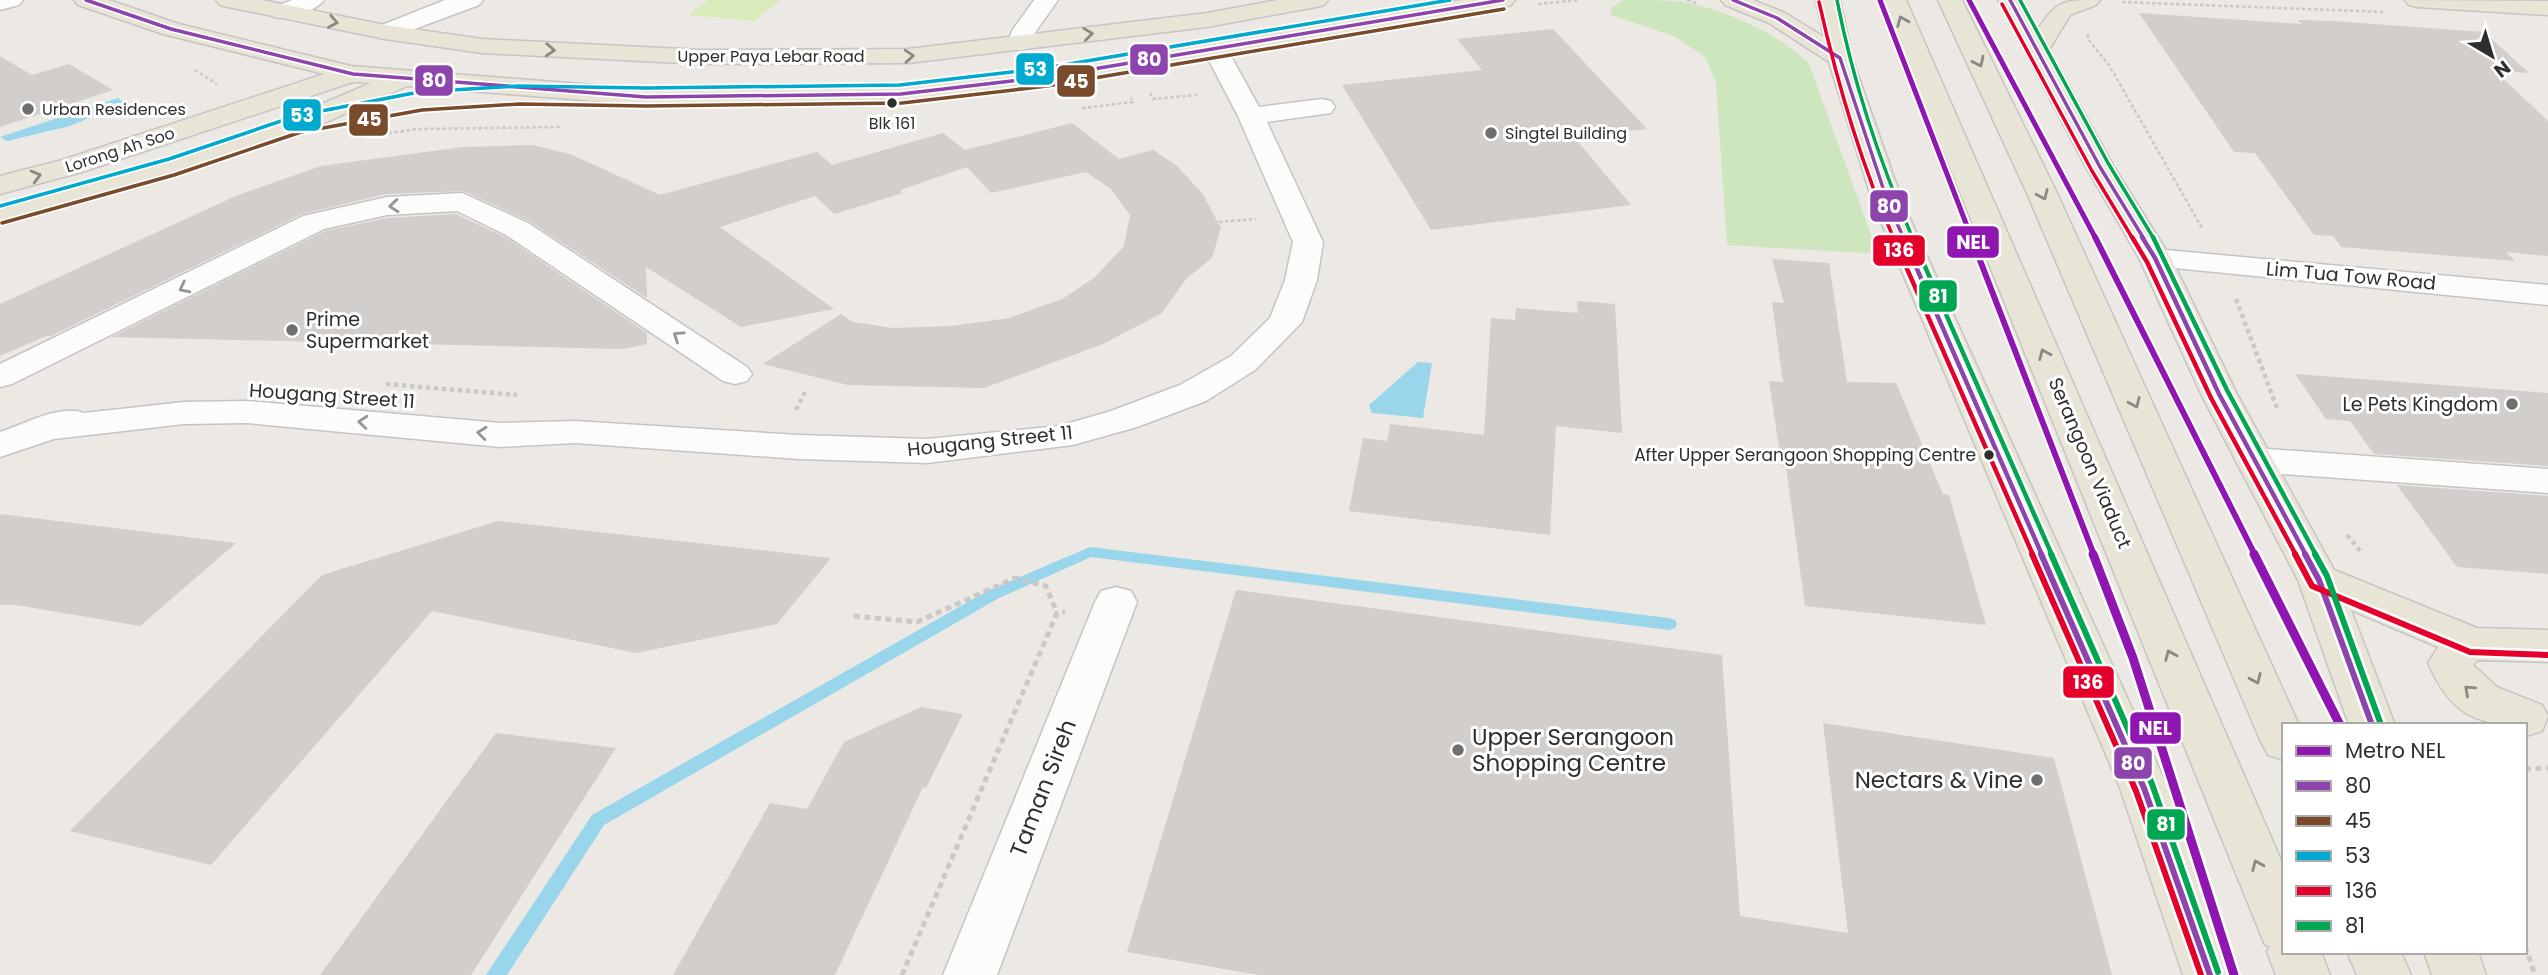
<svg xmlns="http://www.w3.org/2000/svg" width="2548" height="975" font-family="Poppins,sans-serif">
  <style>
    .green { fill: #cee6be }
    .pitch { fill: #d9eabb }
    .water { fill: #99d6ec }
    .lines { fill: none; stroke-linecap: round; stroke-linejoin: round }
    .stream { fill: #99d6ec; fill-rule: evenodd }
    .building { fill: #d1cecb }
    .minor-casing { stroke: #c5c4c5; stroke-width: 3 }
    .major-casing { stroke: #c6c5c4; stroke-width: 3 }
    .path-far2 { stroke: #c9c9c8; stroke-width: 2.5; stroke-dasharray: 3.5 2.5; stroke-linecap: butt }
    .path-far1 { stroke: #c9c9c8; stroke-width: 4.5; stroke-dasharray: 4.5 3.5; stroke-linecap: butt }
    .path { stroke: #c9c9c8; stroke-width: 5; stroke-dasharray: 6 4.5; stroke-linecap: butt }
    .minor { fill: #fcfcfb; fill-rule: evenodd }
    .major { fill: #e8e4d6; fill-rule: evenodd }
    .bus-1-far2-casing { stroke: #fff; stroke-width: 7 }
    .bus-1-far1-casing { stroke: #fff; stroke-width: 9 }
    .bus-1-casing { stroke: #fff; stroke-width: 11 }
    .bus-2-casing { stroke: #fff; stroke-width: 7 }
    .bus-3-casing { stroke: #fff; stroke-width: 7 }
    .bus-4-far2-casing { stroke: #fff; stroke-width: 7 }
    .bus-4-far1-casing { stroke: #fff; stroke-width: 9 }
    .bus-4-casing { stroke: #fff; stroke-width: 11 }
    .bus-5-far2-casing { stroke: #fff; stroke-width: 7 }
    .bus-5-far1-casing { stroke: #fff; stroke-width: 9 }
    .bus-5-casing { stroke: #fff; stroke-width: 11 }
    .bus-1-far2 { stroke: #8e44ad; stroke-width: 3.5 }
    .bus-1-far1 { stroke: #8e44ad; stroke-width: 4.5 }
    .bus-1 { stroke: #8e44ad; stroke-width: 6 }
    .bus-2 { stroke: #7a4b2a; stroke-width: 3.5 }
    .bus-3 { stroke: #00a9ce; stroke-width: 3.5 }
    .bus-4-far2 { stroke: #e4002b; stroke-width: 3.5 }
    .bus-4-far1 { stroke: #e4002b; stroke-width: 4.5 }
    .bus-4 { stroke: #e4002b; stroke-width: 6 }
    .bus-5-far2 { stroke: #00a651; stroke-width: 3.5 }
    .bus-5-far1 { stroke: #00a651; stroke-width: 4.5 }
    .bus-5 { stroke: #00a651; stroke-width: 6 }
    .metro-1-far2-casing { stroke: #fff; stroke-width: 9 }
    .metro-1-far1-casing { stroke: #fff; stroke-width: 10 }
    .metro-1-casing { stroke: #fff; stroke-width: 14 }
    .metro-1-far2 { stroke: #9016b2; stroke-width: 5 }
    .metro-1-far1 { stroke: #9016b2; stroke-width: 6 }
    .metro-1 { stroke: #9016b2; stroke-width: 9 }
    .oneway { stroke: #8b8982 }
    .oneway2 { stroke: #959594 }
    .bus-dot { fill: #2e2e2e; stroke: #fff; stroke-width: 2.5 }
    .poi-dot { fill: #706f6e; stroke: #fff; stroke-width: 2.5 }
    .labels { text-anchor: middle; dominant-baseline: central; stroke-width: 6; stroke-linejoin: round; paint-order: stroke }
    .far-street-label { font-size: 16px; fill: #2e2e2e; stroke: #fff }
    .far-poi-label { font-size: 16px; fill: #2e2e2e; stroke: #fff; text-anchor: start }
    .far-bus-label { font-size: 16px; fill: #2e2e2e; stroke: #fff }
    .bus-label { font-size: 17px; fill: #2e2e2e; stroke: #fff; text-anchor: end }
    .street-label { font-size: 19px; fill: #2e2e2e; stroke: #fff }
    .poi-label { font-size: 19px; fill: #2e2e2e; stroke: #fff; text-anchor: start }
    .near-poi-label { font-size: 23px; fill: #2e2e2e; stroke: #fff; text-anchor: start }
    .near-street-label { font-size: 23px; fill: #2e2e2e; stroke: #fff }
    .line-badge { stroke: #fff; stroke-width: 2.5 }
    .badge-label { font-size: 19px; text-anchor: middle; font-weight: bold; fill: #fff }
  </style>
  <rect width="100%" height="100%" fill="#ece8e4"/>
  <!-- green -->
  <path class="green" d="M1623,0c19,0 41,0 60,2 44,9 95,30 126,62l69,190 -151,-9 -11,-161 -10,-26 -30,-21 -65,-22v-7z"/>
  <!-- pitch -->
  <path class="pitch" d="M708,0h72l-26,21 -65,-6z"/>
  <!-- water -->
  <path class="water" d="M118,98l6,5 -54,23 -63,15 -7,-4z
    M1418,362l14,1 -9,55 -51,-5 -3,-8z"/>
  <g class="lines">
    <!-- stream -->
    <path class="stream" d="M1090,547l579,71 6,2 2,4 -2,4 -6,2 -578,-73 -92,41 -395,227 -97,150h-21l106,-160 397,-225z"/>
  </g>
  <!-- building -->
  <path class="building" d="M2139,13l163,11 -5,-4 36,1 151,11 45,41 -35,-3 54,51v135l-42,-4 9,9 -174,-14 -8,-11 -19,-1 -59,-82 -21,-1z
    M1553,29l94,100 -73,8 57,68 -200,25 -89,-145 140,-15 -25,-31z
    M0,56l32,19 37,-11 44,26 -113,37z
    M1072,123l47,36 34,-9 23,15 26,28 19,35 -9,30 -26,21 -24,34 -59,31 -119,44 -136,-3 -85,-21 78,-50 12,8 40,6 59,-2 57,-8 53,-19 32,-21 30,-32 6,-31 -19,-26 -25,-17 -95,21 -24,-26 -67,23 3,3 -69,21 -19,-18 -95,31 114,82 -93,18 -95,-60 1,31 -118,-77 -66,-30 -77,3 -84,20 -251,122h-5l-46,20v-52l238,-109 83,-29 142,-19 69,-2 38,9 90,41 157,-43 15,13 111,-32 22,17z
    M456,214l49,23 142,96v11l-24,5 -511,-12 213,-106 62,-13z
    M1772,259l57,4 18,119 49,1 47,111 6,1 37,130 -181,-19 -19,-139h-4l-13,-86 14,1 -11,-80 12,1z
    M1577,301l38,3 7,129 -66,-7 -6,109 -201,-24 14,-73 24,3 3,-17 94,11 7,-117 24,2 1,-12 62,5z
    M2295,374l253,19v73l-174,-12 -24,-33 -24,-2z
    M2397,485l151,11v78l-91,-7z
    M0,514l236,29 -96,83 -124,-21h-16z
    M498,521l333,37 -54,66 -141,29 -204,-42 -221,254 -141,-34 252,-256z
    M1236,590l486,65 18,261 108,17 -25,-210 231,35 58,217h-853l-132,-23z
    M921,707l42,7 -37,74 -3,-1 -88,188h-162l97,-172 37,6 37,-67z
    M496,733l120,15 -145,227h-151z"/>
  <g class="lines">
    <!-- minor casing -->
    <g class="minor-casing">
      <path id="minor" d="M0,0h23l-4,5 -19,5z
        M292,0h32c-9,12 -37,20 -50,17l-4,-5 4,-5z
        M445,0h38l-4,5 -86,32 -8,2 -8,-2 -4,-5 4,-5z
        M1034,0h24l-22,31 -7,17 -9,2 -9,-2 -3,-5 4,-12z
        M1215,42l9,2 3,5 32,58 63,-8 9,2 4,6 -4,6 -64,9 56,120 -6,38 -15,42 -47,48 -49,31 -69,26 -64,18 -146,18 -128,-4 -224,-16 -74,4 -254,-24 -63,1 -130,15 -54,18v-25c25,-8 59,-28 84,-19l100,-11 63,-1 254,22 74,-2 224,14 128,4 132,-13 52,-15 69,-26 51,-29 39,-38 15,-38 8,-38 -55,-126 -35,-67 3,-5z
        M462,193l66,30 219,144 5,7 -5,7 -12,3 -12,-3 -217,-146 -49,-24 -70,4 -63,14 -312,155 -12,3v-23l303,-148 84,-19z
        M2155,249l393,36v20l-404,-40 -5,-7 5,-7z
        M2254,448l294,21v24l-294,-21 -13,-3 -6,-9 6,-9z
        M1116,587l15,4 6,11 -140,373h-54l152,-373 6,-11z"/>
    </g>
    <!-- major casing -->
    <g class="major-casing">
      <path id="major" d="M74,0h35l70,24 172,42 295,23 255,-3 145,-17 416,-69h53l-4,5 -8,2 -457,78 -145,17 -255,3 -239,-19 -98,44 -127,43 -182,51v-18l162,-45 127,-43 82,-35 -18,-1 -271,90 -82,22v-18l62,-16 262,-86 -161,-40 -85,-29z
        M216,0h46l123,25 97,14 220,11 206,-1 299,-36 71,-13h50l-4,5 -8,2 -109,20 -299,36 -206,1 -220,-11 -97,-14 -157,-32 -8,-2z
        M1721,0h32l32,13 39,24 -8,-37h24l12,58 51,145 265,585 69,187h-54l-63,-187 -247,-585 -44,-141 -60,-39 -44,-18z
        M1882,0h24l378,867v85h37l9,23h-54l-9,-23 3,-6 -5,-1 -7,-17z
        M1938,0h24l94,191 243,534h-15v35l-16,-5 -7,-13 -235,-551z
        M1998,0h24l16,29c20,-29 24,-29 62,-29l-4,5 -26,10 -21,35 65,117 57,91 66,136 97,176 143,58 71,2v32l-70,-2 -5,5 24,22 45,18 6,11 -6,15 -16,5 -1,-11c-53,0 -75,-13 -97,-62l10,-16 -87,-37 44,115h-46l-51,-145 -97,-186 -62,-136 -53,-91z
        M2405,0l143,1v14l-131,-8 -8,-2z
        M2347,952h54l10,23h-54z
        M2424,952h54l8,23h-54z"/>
    </g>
    <!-- path-far2 -->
    <path class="path-far2" d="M1687,0l9,3
      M2122,2l264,10
      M1538,4l41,-4
      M2088,34v5l21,26 93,163
      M195,70l22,14
      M1150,93l3,6 44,-4
      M1082,108l51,-6 -2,-4
      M359,138l57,-9 144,-2
      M1219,222l37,-3"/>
    <!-- path-far1 -->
    <path class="path-far1" d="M2236,299l41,109
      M386,384l131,11
      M796,410l9,-18
      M2347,535l14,17"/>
    <!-- path -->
    <path class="path" d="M854,616l63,6 98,-44 31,8 11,27
      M2525,769l23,-1
      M2525,946l10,29
      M902,975l155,-362 8,-1"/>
    <!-- minor -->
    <use href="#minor" class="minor"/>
    <!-- major -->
    <use href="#major" class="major"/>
    <!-- bus-1-far2 casing -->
    <g class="bus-1-far2-casing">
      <path id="bus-1-far2" d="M86,0l85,29 182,45 293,23 255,-3 145,-17 457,-77
        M1733,0l44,18 63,40 48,145 16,36
        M2010,0l90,167 44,72"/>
    </g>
    <!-- bus-1-far1 casing -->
    <g class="bus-1-far1-casing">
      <path id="bus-1-far1" d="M1903,237l139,318
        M2142,237l13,21 64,136 87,161"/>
    </g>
    <!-- bus-1 casing -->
    <g class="bus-1-casing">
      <path id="bus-1" d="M2041,554l103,234 66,187
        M2305,554l14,26 53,145"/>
    </g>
    <!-- bus-2 casing -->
    <g class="bus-2-casing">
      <path id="bus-2" d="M2,223l172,-48 127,-43 121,-22 97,-6 127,2 256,-3 145,-17 457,-77"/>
    </g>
    <!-- bus-3 casing -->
    <g class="bus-3-casing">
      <path id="bus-3" d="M0,206l169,-47 127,-43 123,-24 100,-6 127,2 254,-3 145,-17 405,-68"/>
    </g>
    <!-- bus-4-far2 casing -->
    <g class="bus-4-far2-casing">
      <path id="bus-4-far2" d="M1819,2c18,80 42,162 75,237
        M2002,4l90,167 41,68"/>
    </g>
    <!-- bus-4-far1 casing -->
    <g class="bus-4-far1-casing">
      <path id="bus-4-far1" d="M1893,237l140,318
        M2132,237l15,25 64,136 85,157"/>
    </g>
    <!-- bus-4 casing -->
    <g class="bus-4-casing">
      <path id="bus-4" d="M2032,554l104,237 65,184
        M2295,554l17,32 158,66 78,3"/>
    </g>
    <!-- bus-5-far2 casing -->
    <g class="bus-5-far2-casing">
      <path id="bus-5-far2" d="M1837,0c16,82 43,163 76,239
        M2020,0l88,163 46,76"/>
    </g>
    <!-- bus-5-far1 casing -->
    <g class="bus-5-far1-casing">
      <path id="bus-5-far1" d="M1912,237l140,318
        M2153,237l74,153 89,165"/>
    </g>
    <!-- bus-5 casing -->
    <g class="bus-5-casing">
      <path id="bus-5" d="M2051,554l101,230 66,188
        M2315,554l12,22 53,146"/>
    </g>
    <!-- bus-1-far2 -->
    <use href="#bus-1-far2" class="bus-1-far2"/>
    <!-- bus-1-far1 -->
    <use href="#bus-1-far1" class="bus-1-far1"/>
    <!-- bus-1 -->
    <use href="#bus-1" class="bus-1"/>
    <!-- bus-2 -->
    <use href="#bus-2" class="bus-2"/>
    <!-- bus-3 -->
    <use href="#bus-3" class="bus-3"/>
    <!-- bus-4-far2 -->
    <use href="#bus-4-far2" class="bus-4-far2"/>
    <!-- bus-4-far1 -->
    <use href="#bus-4-far1" class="bus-4-far1"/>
    <!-- bus-4 -->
    <use href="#bus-4" class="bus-4"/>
    <!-- bus-5-far2 -->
    <use href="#bus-5-far2" class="bus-5-far2"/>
    <!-- bus-5-far1 -->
    <use href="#bus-5-far1" class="bus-5-far1"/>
    <!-- bus-5 -->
    <use href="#bus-5" class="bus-5"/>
    <!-- metro-1-far2 casing -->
    <g class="metro-1-far2-casing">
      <path id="metro-1-far2" d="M1880,0l92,239
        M1969,0l127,239"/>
    </g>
    <!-- metro-1-far1 casing -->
    <g class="metro-1-far1-casing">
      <path id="metro-1-far1" d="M1971,237l123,318
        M2095,237l160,318"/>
    </g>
    <!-- metro-1 casing -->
    <g class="metro-1-casing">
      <path id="metro-1" d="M2093,554l40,104 101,317
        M2254,554l86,171"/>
    </g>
    <!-- metro-1-far2 -->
    <use href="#metro-1-far2" class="metro-1-far2"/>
    <!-- metro-1-far1 -->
    <use href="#metro-1-far1" class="metro-1-far1"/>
    <!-- metro-1 -->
    <use href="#metro-1" class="metro-1"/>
  </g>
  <!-- one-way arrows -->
  <defs><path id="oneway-chevron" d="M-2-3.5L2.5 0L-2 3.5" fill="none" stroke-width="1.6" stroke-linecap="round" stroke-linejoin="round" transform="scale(1.75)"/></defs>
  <g class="oneway">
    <use href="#oneway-chevron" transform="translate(1902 21) rotate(-113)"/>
    <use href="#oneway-chevron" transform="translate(333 22) rotate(11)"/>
    <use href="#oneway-chevron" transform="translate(1088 34) rotate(-7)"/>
    <use href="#oneway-chevron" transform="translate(550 50) rotate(3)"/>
    <use href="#oneway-chevron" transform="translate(909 56) rotate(-4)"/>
    <use href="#oneway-chevron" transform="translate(1979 62) rotate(64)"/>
    <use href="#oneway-chevron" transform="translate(36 176) rotate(-15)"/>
    <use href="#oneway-chevron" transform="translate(2043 195) rotate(66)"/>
    <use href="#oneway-chevron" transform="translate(2044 354) rotate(-113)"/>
    <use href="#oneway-chevron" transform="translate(2135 403) rotate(66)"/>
    <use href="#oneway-chevron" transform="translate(2170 655) rotate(-113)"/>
    <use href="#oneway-chevron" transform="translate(2256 679) rotate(66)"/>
    <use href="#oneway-chevron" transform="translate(2469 690) rotate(-138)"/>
    <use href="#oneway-chevron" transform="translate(2257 865) rotate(-113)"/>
  </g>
  <g class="oneway2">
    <use href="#oneway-chevron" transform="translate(394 206) rotate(175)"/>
    <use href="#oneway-chevron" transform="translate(184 288) rotate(153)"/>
    <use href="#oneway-chevron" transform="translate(678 336) rotate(-146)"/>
    <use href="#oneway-chevron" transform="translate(363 422) rotate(-175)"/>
    <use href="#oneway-chevron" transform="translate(482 433) rotate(-174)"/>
  </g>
  <!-- markers -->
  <g class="bus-dot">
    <circle cx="892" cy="103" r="6"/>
    <circle cx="1989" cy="455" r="6"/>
  </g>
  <g class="poi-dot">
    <circle cx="28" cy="109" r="7"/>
    <circle cx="1491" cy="133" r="7"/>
    <circle cx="292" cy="330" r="7"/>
    <circle cx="2512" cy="404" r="7"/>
    <circle cx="1458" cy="750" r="7"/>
    <circle cx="2037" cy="780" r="7"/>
  </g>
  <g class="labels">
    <!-- far-street labels -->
    <g class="far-street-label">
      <text x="771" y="56">Upper Paya Lebar Road</text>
      <text transform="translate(120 150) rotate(-18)">Lorong Ah Soo</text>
    </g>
    <!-- far-poi labels -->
    <g class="far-poi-label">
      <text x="42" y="109">Urban Residences</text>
      <text x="1505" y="133">Singtel Building</text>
    </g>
    <!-- far-bus labels -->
    <g class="far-bus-label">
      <text x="892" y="123">Blk 161</text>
    </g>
    <!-- bus labels -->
    <g class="bus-label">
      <text x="1976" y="455">After Upper Serangoon Shopping Centre</text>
    </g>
    <!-- street labels -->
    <g class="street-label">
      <text transform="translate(2351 276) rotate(5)">Lim Tua Tow Road</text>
      <text transform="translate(332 396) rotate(4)">Hougang Street 11</text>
      <text transform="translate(990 441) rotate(-6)">Hougang Street 11</text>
      <text transform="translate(2090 463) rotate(67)">Serangoon Viaduct</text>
    </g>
    <!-- poi labels -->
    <g class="poi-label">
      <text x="306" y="319">Prime<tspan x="306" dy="22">Supermarket</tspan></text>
      <text x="2498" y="404" text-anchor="end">Le Pets Kingdom</text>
    </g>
    <!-- near-poi labels -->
    <g class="near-poi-label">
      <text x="1472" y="737">Upper Serangoon<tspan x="1472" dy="26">Shopping Centre</tspan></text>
      <text x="2023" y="780" text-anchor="end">Nectars &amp; Vine</text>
    </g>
    <!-- near-street labels -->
    <g class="near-street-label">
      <text transform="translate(1043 788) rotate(-69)">Taman Sireh</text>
    </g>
  </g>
  <g class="line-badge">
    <rect x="1129" y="43" width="40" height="33" rx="7" fill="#8e44ad"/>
    <rect x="1015" y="52" width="40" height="34" rx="7" fill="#00a9ce"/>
    <rect x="414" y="64" width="40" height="33" rx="7" fill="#8e44ad"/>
    <rect x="1056" y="64" width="40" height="34" rx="7" fill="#7a4b2a"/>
    <rect x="282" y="98" width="40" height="34" rx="7" fill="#00a9ce"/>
    <rect x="348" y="103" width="41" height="34" rx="7" fill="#7a4b2a"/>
    <rect x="1869" y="189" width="40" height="34" rx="7" fill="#8e44ad"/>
    <rect x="1946" y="225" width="54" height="34" rx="7" fill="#9016b2"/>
    <rect x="1872" y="234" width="54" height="33" rx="7" fill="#e4002b"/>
    <rect x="1918" y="279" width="40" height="34" rx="7" fill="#00a651"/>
    <rect x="2062" y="665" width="53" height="34" rx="7" fill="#e4002b"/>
    <rect x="2129" y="711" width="53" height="34" rx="7" fill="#9016b2"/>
    <rect x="2113" y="746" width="40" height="34" rx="7" fill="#8e44ad"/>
    <rect x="2146" y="808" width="40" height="33" rx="7" fill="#00a651"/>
  </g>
  <g class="badge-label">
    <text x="1149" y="66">80</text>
    <text x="1035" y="76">53</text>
    <text x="434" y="87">80</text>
    <text x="1076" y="88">45</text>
    <text x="302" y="122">53</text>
    <text x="369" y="126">45</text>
    <text x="1889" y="213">80</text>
    <text x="1973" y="249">NEL</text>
    <text x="1899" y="257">136</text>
    <text x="1938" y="303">81</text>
    <text x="2088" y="689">136</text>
    <text x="2155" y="735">NEL</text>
    <text x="2133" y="770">80</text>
    <text x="2166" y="831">81</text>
  </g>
  <!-- legend -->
  <rect x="2282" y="723" width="245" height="231" fill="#ffffff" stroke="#ababab" stroke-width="2"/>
  <rect x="2296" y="746" width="35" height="10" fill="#9016b2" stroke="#ababab" stroke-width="2"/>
  <text x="2345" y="758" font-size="21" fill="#2e2e2e">Metro NEL</text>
  <rect x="2296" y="781" width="35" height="10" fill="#8e44ad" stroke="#ababab" stroke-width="2"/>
  <text x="2345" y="793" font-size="21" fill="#2e2e2e">80</text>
  <rect x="2296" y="816" width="35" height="10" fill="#7a4b2a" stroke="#ababab" stroke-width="2"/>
  <text x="2345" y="828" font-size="21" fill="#2e2e2e">45</text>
  <rect x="2296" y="851" width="35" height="10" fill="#00a9ce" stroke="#ababab" stroke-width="2"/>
  <text x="2345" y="863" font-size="21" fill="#2e2e2e">53</text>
  <rect x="2296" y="886" width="35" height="10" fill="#e4002b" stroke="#ababab" stroke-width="2"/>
  <text x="2345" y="898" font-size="21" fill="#2e2e2e">136</text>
  <rect x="2296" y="921" width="35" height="10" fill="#00a651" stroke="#ababab" stroke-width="2"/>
  <text x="2345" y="933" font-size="21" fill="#2e2e2e">81</text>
  <!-- north arrow -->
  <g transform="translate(2492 56) rotate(142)" stroke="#ffffff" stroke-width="5" paint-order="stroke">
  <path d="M0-5L12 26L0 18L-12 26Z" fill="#2e2e2e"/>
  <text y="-10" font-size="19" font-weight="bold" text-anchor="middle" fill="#2e2e2e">N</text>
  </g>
</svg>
